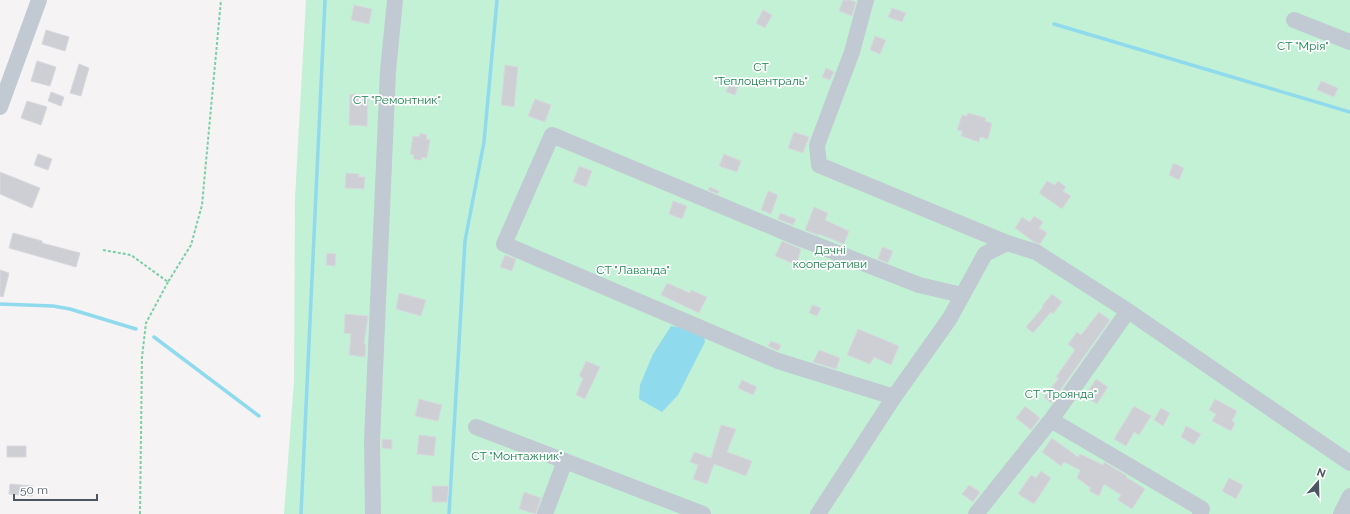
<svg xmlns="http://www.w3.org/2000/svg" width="1350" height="514" font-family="Raleway,sans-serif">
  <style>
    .green { fill: #c3f1d5 }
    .water { fill: #90daee }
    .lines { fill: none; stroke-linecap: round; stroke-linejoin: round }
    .stream { stroke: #90daee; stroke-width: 3.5 }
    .building { fill: #cdcfd5; stroke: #d7d9de }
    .path { stroke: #7ad0a6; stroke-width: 2; stroke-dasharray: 3 2; stroke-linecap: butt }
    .minor { stroke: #c1cad2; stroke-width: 16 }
    .labels { text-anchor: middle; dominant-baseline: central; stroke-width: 3.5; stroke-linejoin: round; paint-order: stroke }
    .park-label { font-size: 12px; fill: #17864f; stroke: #fff }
  </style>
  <rect width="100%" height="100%" fill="#f5f3f3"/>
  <!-- green -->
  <path class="green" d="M306,0h1044v514h-1066l10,-133 1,-183z"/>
  <!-- water -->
  <path class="water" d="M671,326l13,2 20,8 1,6 -27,53 -16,17 -23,-13 1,-14 13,-31z"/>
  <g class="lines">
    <!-- stream -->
    <path class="stream" d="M1054,24l296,88
      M0,304l53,2 17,3 66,20
      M154,337l105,79
      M301,514l24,-514
      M449,514l16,-273 19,-99 13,-142"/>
  </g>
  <!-- building -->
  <path class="building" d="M843,0h7l6,2 -4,14 -13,-5z
    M354,5l18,4 -3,15 -18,-4z
    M892,8l14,5 -4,9 -14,-5z
    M763,10l9,5 -7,13 -9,-5z
    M46,30l23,7 -4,14 -23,-7z
    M875,36l11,4 -6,14 -10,-4z
    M37,61l19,6 -6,19 -19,-5z
    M79,64l10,4 -8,28 -11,-3z
    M505,65l13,2 -4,40 -13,-2z
    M826,68l8,4 -4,8 -8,-3z
    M730,80l9,3 -4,12 -9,-3z
    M1321,81l17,7 -4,9 -17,-7z
    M51,92l13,5 -3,9 -13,-5z
    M350,94l18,1 -1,31 -18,-1z
    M535,99l16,6 -6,17 -17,-6z
    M27,101l20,6 -6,18 -20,-7z
    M968,113l18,5 -1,3 7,2 -4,16 -8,-2 -1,5 -18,-6 1,-5 -5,-1 5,-15 5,1z
    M794,132l15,5 -6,16 -15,-5z
    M420,133l7,2 -1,4 4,1 -3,18 -5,-1v3l-9,-1 1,-4 -4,-1 3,-18 6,1z
    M38,154l14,5 -4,11 -14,-5z
    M724,154l17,7 -4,11 -18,-6z
    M1173,163l11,5 -5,12 -10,-5z
    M579,166l13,5 -6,16 -13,-5z
    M0,172l40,16 -8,20 -32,-14z
    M346,173l13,1v3h6l-1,12 -19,-1z
    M1047,181l8,4 3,-4 8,6 -3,4 8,5 -9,13 -23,-16z
    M710,187l9,4 -1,3 -10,-4z
    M768,191l10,4 -7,19 -10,-4z
    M673,201l14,5 -5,13 -13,-5z
    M814,207l14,6 -3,7 24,11 -5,13 -25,-10 -1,1 -13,-5z
    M780,213l16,6 -3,6 -15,-6z
    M1034,216l9,6 -4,6 8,5 -7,11 -6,-2 -19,-14 7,-11 8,5z
    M13,233l29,8v2l38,10 -4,14 -67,-19z
    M782,241l19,8 -5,16 -21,-9z
    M882,247l11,4 -5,12 -10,-4z
    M327,253l9,1 -1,12 -9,-1z
    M505,255l11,4 -4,12 -12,-4z
    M0,270l9,3 -6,24 -3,-1z
    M667,283l23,10 1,-3 16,7 -8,16 -38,-18z
    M399,293l27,7 -5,16 -25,-7z
    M1052,294l10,8 -9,12 -2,-2 -18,21 -7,-6 17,-20 -1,-1z
    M812,305l9,3 -4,8 -8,-3z
    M1099,312l11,8 -59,83 -7,-6 15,-19 -3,-1 19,-27 -7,-6 9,-12 4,3z
    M345,314l23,2 -4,28h2l-1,13 -16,-2 2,-21 -7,-1z
    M858,329l41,17 -8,19 -17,-8 -4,7 -23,-9z
    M771,341l10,4 -3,6 -10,-5z
    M819,350l21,8 -4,11 -23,-7z
    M586,361l14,6 -15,32 -9,-4 7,-17 -4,-2z
    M1096,379l12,8 -11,17 -12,-8z
    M742,380l15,7 -4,8 -15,-7z
    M419,399l23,6 -4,16 -23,-5z
    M1215,399l22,12 -5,10 3,2 -4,8 -19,-10 4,-7 -7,-4z
    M1025,406l15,12 -9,12 -15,-12z
    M1134,406l17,10 -12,19 -5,-3 -8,14 -12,-7z
    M1161,408l9,5 -7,13 -9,-6z
    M721,425l15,4 -9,23 25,9 -6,15 -32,-12 -7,20 -14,-5 5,-14 -8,-3 4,-10 17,6z
    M1186,426l15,8 -7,11 -13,-8z
    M419,435l17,2 -2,19 -17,-2z
    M1052,438l26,19 2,-3 23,11 1,-3 23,14 -1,1 19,12 -13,20 -14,-9 3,-5 -17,-11 -5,12 -10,-5 2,-3 -14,-10 3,-8 -16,-8 -3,4 -19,-14z
    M382,439l10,1v9l-10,-1z
    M7,446h19v11h-19z
    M1041,471l10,7 -17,26 -16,-10 13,-19 5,3z
    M1229,478l14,7 -7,14 -14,-8z
    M10,484l23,2 -1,10 -23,-2z
    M969,485l11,7 -7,10 -11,-8z
    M432,486h17l-2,16h-15z
    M524,492l17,6 -5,16 -17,-5z"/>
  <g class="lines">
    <!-- path -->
    <path class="path" d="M103,250l28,5 37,27 23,-37 11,-40 19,-205
      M140,514l2,-157 4,-34 22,-41"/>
    <!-- minor -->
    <path class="minor" d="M866,0l-14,52 -35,93 2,20 188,78
      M1294,20l56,22
      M0,107l39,-107
      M894,397l-116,-36 -274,-117 48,-109 242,101 125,49 43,10
      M1051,420l151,89 -2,5
      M476,427l227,87
      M373,514l-1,-73 16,-370 7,-71
      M545,514l20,-53
      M818,514l76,-117 56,-79 35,-64 22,-11 29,9 92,59 222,152
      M976,514l75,-94 77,-109
      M1341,514l9,-18"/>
  </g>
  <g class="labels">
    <!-- park labels -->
    <g class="park-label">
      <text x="1303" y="46">СТ "Мрія"</text>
      <text x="761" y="67">СТ<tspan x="761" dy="14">"Теплоцентраль"</tspan></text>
      <text x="397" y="100">СТ "Ремонтник"</text>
      <text x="830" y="250">Дачні<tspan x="830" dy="14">кооперативи</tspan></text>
      <text x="633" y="270">СТ "Лаванда"</text>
      <text x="1061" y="394">СТ "Троянда"</text>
      <text x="517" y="456">СТ "Монтажник"</text>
    </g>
  </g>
  <!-- north arrow -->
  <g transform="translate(1318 482) rotate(20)" stroke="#ffffff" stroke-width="3" paint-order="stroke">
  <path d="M0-3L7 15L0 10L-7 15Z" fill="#4a5661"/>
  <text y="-6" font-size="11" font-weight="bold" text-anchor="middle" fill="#4a5661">N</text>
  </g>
  <!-- scale -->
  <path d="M14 494v6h83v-6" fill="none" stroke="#4a5661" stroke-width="2"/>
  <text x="20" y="494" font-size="12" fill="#4a5661" stroke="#ffffff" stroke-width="3" paint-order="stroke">50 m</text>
</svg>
